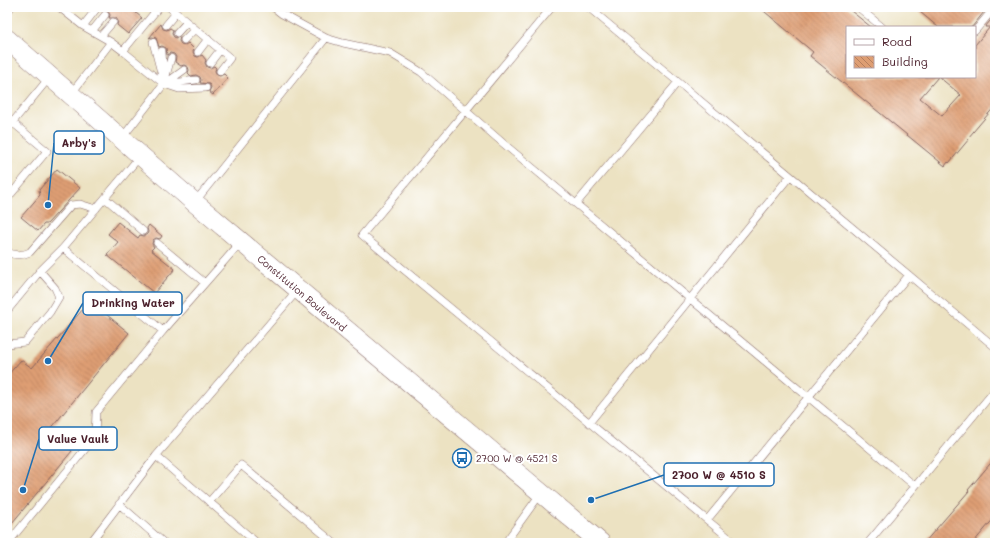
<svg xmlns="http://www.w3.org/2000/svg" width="1002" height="550" font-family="Mali,sans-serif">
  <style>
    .building { fill: url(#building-back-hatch) }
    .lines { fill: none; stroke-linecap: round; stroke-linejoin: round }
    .service-casing { stroke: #836360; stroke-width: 8 }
    .secondary-casing { stroke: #836360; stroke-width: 20 }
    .service { stroke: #fff; stroke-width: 7 }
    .secondary { stroke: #fff; stroke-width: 19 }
    .labels { text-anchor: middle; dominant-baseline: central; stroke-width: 4; stroke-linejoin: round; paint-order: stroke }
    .street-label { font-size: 10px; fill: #4a1f2b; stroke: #fff }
    .poi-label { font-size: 10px; fill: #4a1f2b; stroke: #fff; text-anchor: start }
    .leader { fill: none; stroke: #1f6fb2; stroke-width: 1.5 }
    .callout-dot { fill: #1f6fb2; stroke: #fff; stroke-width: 1.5 }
    .callout { fill: #fff; stroke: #1f6fb2; stroke-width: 1.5 }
    .callout-label { font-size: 11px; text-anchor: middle; font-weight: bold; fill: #4a1f2b }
  </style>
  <defs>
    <pattern id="building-back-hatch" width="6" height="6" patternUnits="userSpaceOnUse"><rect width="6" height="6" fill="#de9e73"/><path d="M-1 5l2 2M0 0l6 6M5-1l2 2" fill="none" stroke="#b6805f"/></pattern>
  </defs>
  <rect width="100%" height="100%" fill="#fff"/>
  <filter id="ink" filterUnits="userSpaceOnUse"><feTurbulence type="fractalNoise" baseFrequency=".025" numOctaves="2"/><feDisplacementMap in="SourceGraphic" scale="8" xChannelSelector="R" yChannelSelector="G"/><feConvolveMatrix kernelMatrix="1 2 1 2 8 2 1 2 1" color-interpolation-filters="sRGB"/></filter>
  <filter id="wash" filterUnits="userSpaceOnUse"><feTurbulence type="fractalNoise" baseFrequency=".012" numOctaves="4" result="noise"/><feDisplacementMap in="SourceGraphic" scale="16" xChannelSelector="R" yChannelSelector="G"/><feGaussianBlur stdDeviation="0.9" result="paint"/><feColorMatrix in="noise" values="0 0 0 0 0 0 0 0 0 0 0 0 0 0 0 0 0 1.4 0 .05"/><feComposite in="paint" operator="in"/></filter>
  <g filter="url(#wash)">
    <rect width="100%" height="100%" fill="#ece2c2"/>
    <g id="blocks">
      <!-- building -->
      <path class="building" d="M102,7h27l13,11 -14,16 -11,-9 1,-4 -2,-3h-7l1,-3 -2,-4 -3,-1 -4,1z
        M759,7h87l25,20h-24v50h91l-18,21 22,18 19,-21 -22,-18h36v-32l15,-18h-5l10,-12v91l-27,32 1,1 -20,24 -1,-1 -3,4 -135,-110 3,-4z
        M914,7h74l-16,20h-34z
        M161,24l2,5 4,1 3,-2 3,2 -1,4 2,3 2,1 4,-1 -1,4 2,3 4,1 3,-2 6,6 -1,3 2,4 3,1 4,-2 4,5 -1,3 2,4 3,1 4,-2 2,2 -1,3 2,4 3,1 4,-2 4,4 -15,17 -4,-3 2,-5 -2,-3 -9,-1 1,-3 -1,-3 -4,-2 -5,1 -3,-3 1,-3 -1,-3 -4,-2 -3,1 -6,-4 1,-5 -2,-3 -4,-1 -3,2 -1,-7 -4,-2 -3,1 -3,-9 -4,-1 -3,1z
        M57,169l23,19 -33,36h-3l-6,7 -17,-14 19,-22 -1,-5z
        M118,222l20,16 2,-3 4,1 3,-2 1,-2 -1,-4 2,-3 13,11 -2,3 -4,-1 -3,2 -1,4 2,3 -3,3 24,19 -21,24 -47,-38 11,-13 -10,-8z
        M90,301l39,32 -80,98 23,20 -65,78v-153l14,-16 11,8z
        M995,458v59l-22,26h-49l45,-52 -1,-1z"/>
    </g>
  </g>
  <g filter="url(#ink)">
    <use href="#blocks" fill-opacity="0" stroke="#836360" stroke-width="1"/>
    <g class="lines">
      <!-- service casing -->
      <g class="service-casing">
        <path id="service" d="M59,7l24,19 28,16
          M169,7l61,51 -10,13
          M273,7l9,7 44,24 17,5 47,10 31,19 83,72 411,342
          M552,7l-190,228 373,308
          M588,7l90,75
          M858,7l24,20
          M7,12l4,-5
          M166,25l10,-12
          M83,26l14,-18
          M92,31l13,-16
          M975,31l20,-24
          M177,33l10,-11
          M101,36l12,-14
          M184,40l11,-11
          M153,42l11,42
          M123,51l41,33 32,-4
          M162,51l1,19
          M198,52l10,-13
          M210,63l10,-13
          M166,76l5,-18
          M166,83l18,-13
          M71,94l40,-52 12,9 36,-44
          M7,129l42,-51
          M122,138l42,-54 15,5 27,-1
          M105,198l38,33
          M7,199l40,-48 -35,-29
          M195,202l131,-164
          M576,204l102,-122 317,265
          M157,243l48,40
          M63,248l100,83
          M7,252c8,4 15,4 23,0l41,-47 9,-1 16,5
          M7,311l33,-40 23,-23 78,-93
          M7,344l18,-2 25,-30 9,-15 -4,-9 -15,-17
          M589,423l201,-247
          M156,456l101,87
          M209,502l32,-37 93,78
          M119,504l45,39
          M707,520l202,-245
          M8,543l87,-106 1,-25 67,-81 78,-89
          M90,543l66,-87 142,-166
          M505,543l36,-50
          M868,543l127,-153"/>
      </g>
      <!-- secondary casing -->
      <g class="secondary-casing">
        <path id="secondary" d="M7,39l188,164 406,340"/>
      </g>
      <!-- service -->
      <use href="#service" class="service"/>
      <!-- secondary -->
      <use href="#secondary" class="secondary"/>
    </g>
  </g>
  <!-- icons -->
  <defs>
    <g id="bus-ring" transform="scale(1)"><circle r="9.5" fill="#fff" stroke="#1f6fb2" stroke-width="1.5"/><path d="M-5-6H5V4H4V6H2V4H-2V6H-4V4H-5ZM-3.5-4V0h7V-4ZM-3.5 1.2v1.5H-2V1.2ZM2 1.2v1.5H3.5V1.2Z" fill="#1f6fb2"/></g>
  </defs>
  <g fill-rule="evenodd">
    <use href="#bus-ring" x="462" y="458"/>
  </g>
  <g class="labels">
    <!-- street labels -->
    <g class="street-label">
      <text transform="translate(302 293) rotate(40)">Constitution Boulevard</text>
    </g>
    <!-- poi labels -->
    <g class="poi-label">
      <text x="476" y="458">2700 W @ 4521 S</text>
    </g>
  </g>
  <!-- callouts -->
  <path class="leader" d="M48 205L54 143M48 361L83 303M23 490L39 439M591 500L664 475"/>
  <g class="callout-dot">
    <circle cx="48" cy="205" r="4"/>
    <circle cx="48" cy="361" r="4"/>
    <circle cx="23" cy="490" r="4"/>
    <circle cx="591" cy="500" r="4"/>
  </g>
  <g class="callout">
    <rect x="54" y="131" width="50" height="23" rx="4"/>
    <rect x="83" y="292" width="99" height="23" rx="4"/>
    <rect x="39" y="427" width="78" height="23" rx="4"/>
    <rect x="664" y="463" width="110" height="23" rx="4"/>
  </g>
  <g class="callout-label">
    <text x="79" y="147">Arby's</text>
    <text x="133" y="307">Drinking Water</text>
    <text x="78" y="443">Value Vault</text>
    <text x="719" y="479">2700 W @ 4510 S</text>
  </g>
  <!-- margin -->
  <rect width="1002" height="550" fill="none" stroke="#fff" stroke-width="24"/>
  <!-- legend -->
  <rect x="846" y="26" width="130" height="52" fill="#ffffff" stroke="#b7a5aa"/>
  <rect x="854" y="39" width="20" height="6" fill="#ffffff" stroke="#b7a5aa"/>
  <text x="882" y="46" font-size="12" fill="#4a1f2b">Road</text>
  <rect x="854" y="56" width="20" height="12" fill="url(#building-back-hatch)" stroke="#b7a5aa"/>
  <text x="882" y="66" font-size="12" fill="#4a1f2b">Building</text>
</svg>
